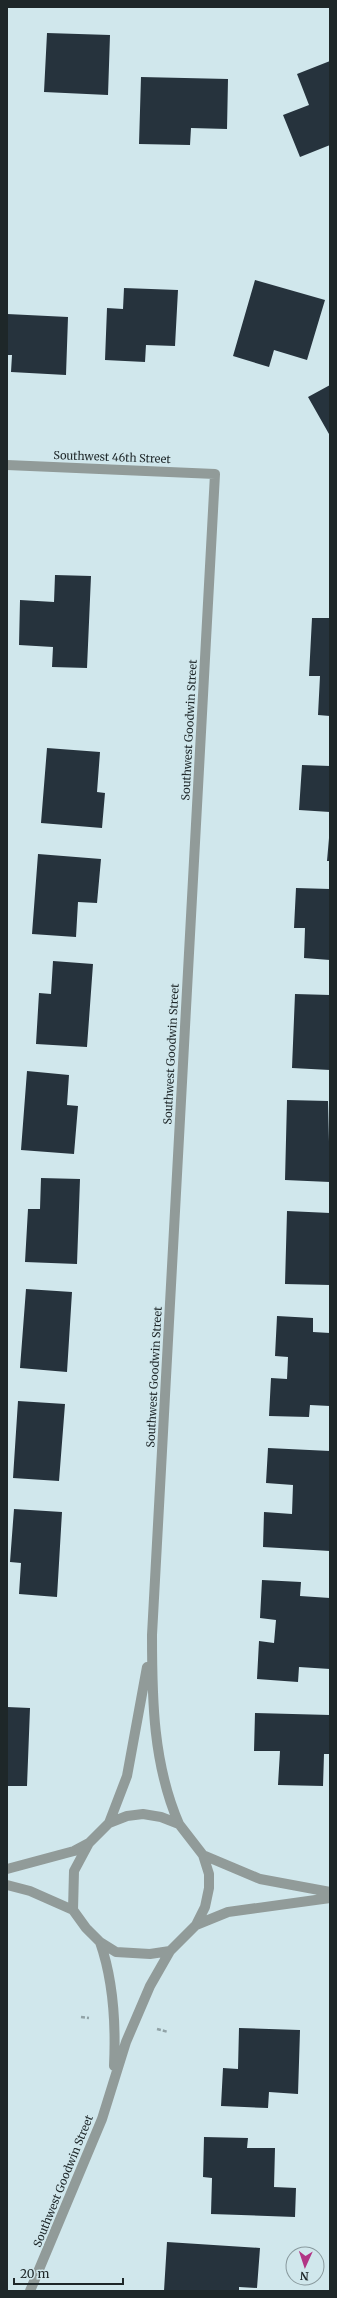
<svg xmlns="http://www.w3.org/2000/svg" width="337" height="2298" font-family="Merriweather,serif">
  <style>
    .building { fill: #26333d }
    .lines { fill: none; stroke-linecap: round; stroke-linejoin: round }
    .path { stroke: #91a3a7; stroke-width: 2.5; stroke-dasharray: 4 2; stroke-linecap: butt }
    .street { stroke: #919b99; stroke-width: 10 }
    .labels { text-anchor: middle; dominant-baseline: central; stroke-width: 4; stroke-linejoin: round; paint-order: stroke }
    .street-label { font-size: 11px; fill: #1e2729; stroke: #d0e7ec }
  </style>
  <rect width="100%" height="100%" fill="#d0e7ec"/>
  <!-- building -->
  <path class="building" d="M47,33l63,2 -2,60 -64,-3z
    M330,61v84l-30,12 -17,-42 26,-10 -12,-31z
    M141,77l87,2 -1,50 -36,-1 -1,17 -51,-1z
    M255,280l70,20 -18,60 -33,-10 -5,17 -36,-11z
    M124,288l54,2 -3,56 -29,-1 -1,17 -40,-2 2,-52 16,1z
    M7,314l61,3 -2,58 -55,-3 1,-17h-5z
    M330,385v48l-1,1 -21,-37z
    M55,575l36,1 -4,92 -35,-1 1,-20 -34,-2 1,-45 34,2z
    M312,618h18v98l-12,-1 2,-39h-11z
    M47,748l53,4 -3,40 8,1 -3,35 -61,-5z
    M302,765l28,1v46l-31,-2z
    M329,838h1v23h-3z
    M38,854l63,5 -4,44 -19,-1 -2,35 -44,-3z
    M296,888l34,1v71l-26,-2 1,-30h-11z
    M53,961l40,3 -6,83 -51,-3 3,-51 12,1z
    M295,994l35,1v75l-38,-2z
    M27,1071l42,4 -2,30 11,1 -4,48 -53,-4z
    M287,1100l41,1 2,81 -45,-2z
    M41,1178l39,1 -3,85 -52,-2 3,-53h12z
    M287,1211l43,2v72l-45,-1z
    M26,1289l46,3 -5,80 -47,-4z
    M277,1316l36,2v14l17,1v73l-20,-1 -1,12 -40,-1 2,-38 16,1 1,-22 -13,-1z
    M18,1401l47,3 -6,77 -46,-3z
    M268,1448l62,3v100l-67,-4 1,-35 28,2 1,-29 -27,-2z
    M14,1509l48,3 -5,85 -38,-3 2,-31 -11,-1z
    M262,1580l39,2 -1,14 30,2v71l-31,-2 -1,15 -41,-3 2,-38 15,2 2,-23 -16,-2z
    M7,1707l23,1 -3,78h-20z
    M255,1713l75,2v39h-6l-1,32 -45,-1 2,-34h-26z
    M239,2028l61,2 -2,64 -29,-2 -1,16 -47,-2 2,-38 15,1z
    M204,2137l44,1 -1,10h28l-1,39 22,1 -1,29 -84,-3 1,-36 -9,-1z
    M167,2242l93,6 -3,40 -18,-1v4h-75z"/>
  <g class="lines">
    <!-- path -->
    <path class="path" d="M81,2017l8,1
      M157,2029l11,3"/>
    <!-- street -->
    <path class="street" d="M7,465l208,9 -63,1161c0,65 1,129 27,189
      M109,1823l18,-47 20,-109
      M203,1855l57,24 70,13
      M7,1869l67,-18 15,-8 20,-20 18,-7 16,-2 18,3 18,7 24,31 6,19v14l-4,19 -9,18 -26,26 -20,3 -34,-2 -16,-10 -14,-14 -13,-18 1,-39 15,-28
      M7,1885l23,6 43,19
      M196,1925l32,-13 102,-14
      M100,1942c14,40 16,82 14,124
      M30,2291l72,-172 24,-77 24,-56 20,-35"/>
  </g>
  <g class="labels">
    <!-- street labels -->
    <g class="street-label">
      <text transform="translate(112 457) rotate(2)">Southwest 46th Street</text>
      <text transform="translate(189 730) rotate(-87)">Southwest Goodwin Street</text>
      <text transform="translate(171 1054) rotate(-87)">Southwest Goodwin Street</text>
      <text transform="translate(154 1377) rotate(-87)">Southwest Goodwin Street</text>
      <text transform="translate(63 2181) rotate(-68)">Southwest Goodwin Street</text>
    </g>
  </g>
  <!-- border -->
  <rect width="337" height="2298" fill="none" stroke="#1e2729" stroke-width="16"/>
  <!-- north arrow -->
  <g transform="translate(305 2266) rotate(183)"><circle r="19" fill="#d0e7ec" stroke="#899a9e"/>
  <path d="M0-3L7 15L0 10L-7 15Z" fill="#b23585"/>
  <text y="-6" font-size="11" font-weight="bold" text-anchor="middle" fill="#1e2729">N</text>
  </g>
  <!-- scale -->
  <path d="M14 2278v6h109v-6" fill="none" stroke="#1e2729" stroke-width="2"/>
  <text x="20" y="2278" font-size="12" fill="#1e2729" stroke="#d0e7ec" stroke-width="3" paint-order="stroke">20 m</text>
</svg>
